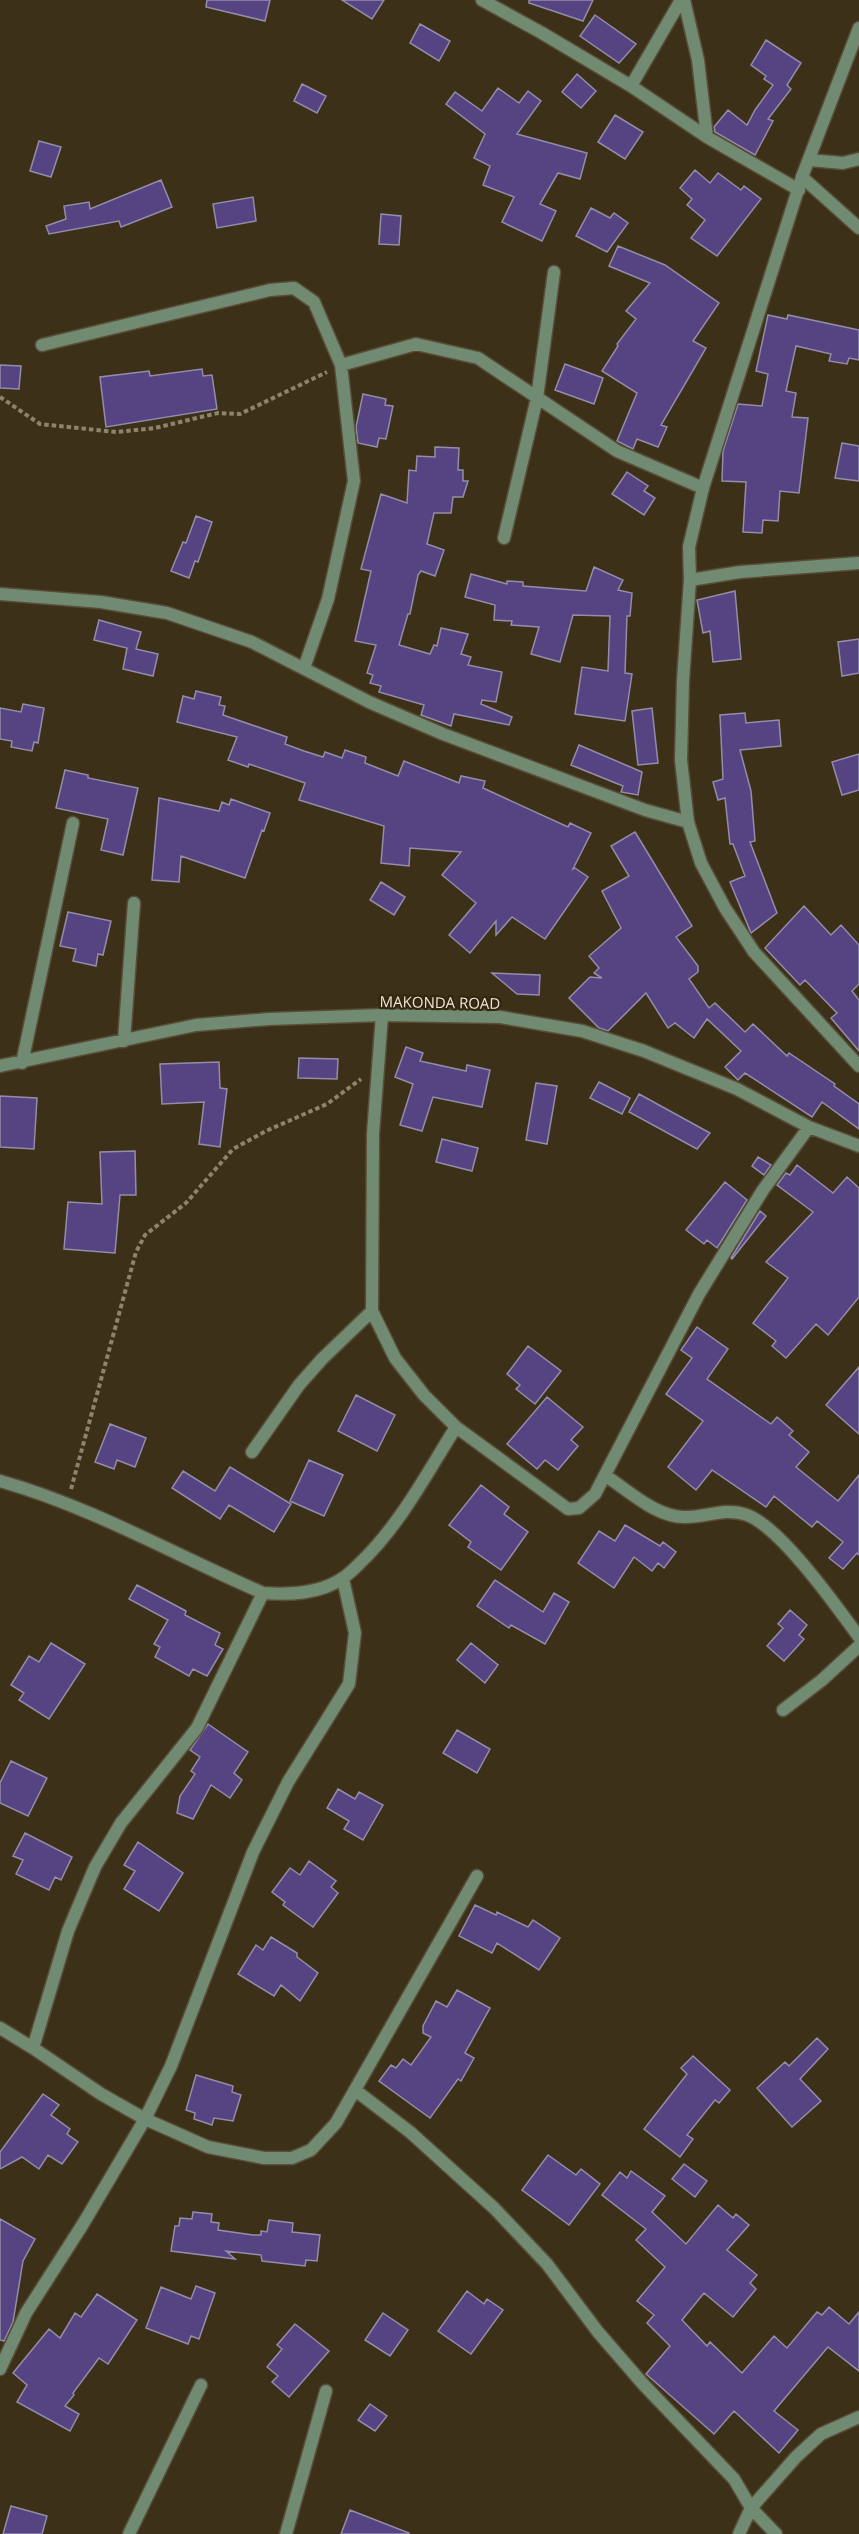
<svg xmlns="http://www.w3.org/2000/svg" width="859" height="2534" font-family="'Open Sans',sans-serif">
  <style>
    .building { fill: #554382; stroke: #938da9; stroke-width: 1.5 }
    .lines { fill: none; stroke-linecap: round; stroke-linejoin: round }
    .minor-casing { stroke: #584d37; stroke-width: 15 }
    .tertiary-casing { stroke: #584d37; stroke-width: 15 }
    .path { stroke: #8d836f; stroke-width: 4; stroke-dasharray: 4.5 3; stroke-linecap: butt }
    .minor { stroke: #718a72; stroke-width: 12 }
    .tertiary { stroke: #718a72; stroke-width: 12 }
    .labels { text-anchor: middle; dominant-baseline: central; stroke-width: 4.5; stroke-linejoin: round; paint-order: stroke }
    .street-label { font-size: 15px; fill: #ede5d7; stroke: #32260e }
  </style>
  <rect width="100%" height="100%" fill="#3c3018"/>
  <!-- building -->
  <path class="building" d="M207,0h63l-5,21 -59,-14z
    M342,0h42l-12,19z
    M529,0h64l-10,21 -54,-18z
    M595,15l41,29 -17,19 -39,-27z
    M420,24l30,17 -11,20 -29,-18z
    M766,40l35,23 -14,22 4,4 -23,30 5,2 -18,34 -40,-23 -1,-5 14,-17 19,15 8,-15 18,-25 -9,-6 2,-3 -15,-11z
    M577,74l19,17 -15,17 -19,-16z
    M302,84l24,12 -9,17 -23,-12z
    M498,88l21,15 9,-12 13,10 -24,33 70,19 -7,26 -22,-6 -18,31 16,7 -14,30 -40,-19 12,-25 -31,-12 7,-19 -16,-8 11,-24 -39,-30 9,-12 27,19z
    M615,115l28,17 -18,27 -27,-17z
    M39,141l22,6 -10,30 -21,-6z
    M695,170l15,13 8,-10 23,17 3,-4 17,13 -44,57 -26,-18 14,-18 -18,-15 5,-6 -12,-11z
    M161,180l11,27 -51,20 -2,-6 -70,13 -3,-8 20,-7 -2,-13 25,-4 1,7z
    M253,197l3,24 -39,7 -4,-24z
    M591,208l19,10 4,-5 14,10 -21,29 -31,-16z
    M381,214l20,2 -2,29 -20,-1z
    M618,246l47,19 54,38 -26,38 13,7 -45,77 6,2 -9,20 -21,-8 -4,10 -16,-8 20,-48 -35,-22 16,-25 -1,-2 19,-25 -10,-8 24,-28 -41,-17z
    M768,315l19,4 1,-4 71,15v30l-10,-2 -2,6 -18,-3 2,-7 -35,-8 -10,45 10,2 -4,24 16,1 -9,75 -19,-2 -2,30 -15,-1 -1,13 -19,-1 3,-50 -24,-1 1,-30 15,-47 24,2 6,-32 -12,-3z
    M565,364l38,14 -9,26 -39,-14z
    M0,365l21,1 -2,23 -19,-1z
    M202,369l1,7 9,-1 5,34 -111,18 -6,-50 49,-6 1,5z
    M363,394l23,5 -1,6 8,1 -7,33 -7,-1 -2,9 -19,-4 -2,-16z
    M842,443l17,3v35l-24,-3z
    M435,447l24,1 -1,22h5v11h5l-5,16h-10l-2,16h-17l-7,31 17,6 -9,26 -14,-5 -3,4 -8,39h-2l-9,31 31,9 4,-9 3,1 4,-18 27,6 -7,20 10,3 -3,8 34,7 -6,30 -14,-2 -1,4 31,13 -3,8 -55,-11 -3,12 -30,-11 3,-10 -45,-13 2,-6 -11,-3 3,-8 -6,-2 9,-28 -21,-4 16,-70 -10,-2 20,-75 26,9 2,-33 7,1 1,-15 18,1z
    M627,472l21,14 -4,5 11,7 -11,17 -32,-21z
    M196,516l16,6 -14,40 -3,-1 -6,17 -18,-7 12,-29 3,1z
    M594,567l29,13 -5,10 14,3 -2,23h-3l-2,57 7,1 -7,47 -50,-7 7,-47 26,4 2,-55 -37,-1 -13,47 -29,-8 8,-27 -28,-2 1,-4 -18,-1 1,-15 -30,-8 6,-23 36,10v-3l16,1v4l63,5z
    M735,591l6,68 -28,3 -3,-31 -7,2 -6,-33z
    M99,620l42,12 -5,17 22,5 -5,22 -30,-7 4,-21 -33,-8z
    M859,639v34l-17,3 -4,-34z
    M196,691l25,6 -2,8 6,1 -2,9 64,22 -2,7 19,7 19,6 2,-5 17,6 3,-8 21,7 -1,6 33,13 6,-15 55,22 2,-7 24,5 -2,7 85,39 2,-4 21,10 -18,36 2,-1 13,9 -43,62 -33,-22 -16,18v-14l-26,32 -21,-18 27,-32 -34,-28 19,-23 -51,-4 -1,18 -28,-3 3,-37 -85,-26 6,-17 -56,-19 -1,3 -20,-7 9,-23 -60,-15 6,-26 11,3z
    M23,704l21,4 -6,35 -4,-1 -2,9 -21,-4 1,-6 -12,-2v-31l21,4z
    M652,708l6,55 -20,2 -6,-54z
    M745,713l1,10 33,-3 2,26 -41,4 11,41 4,50 -5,1 27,71 -26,20 -21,-51 15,-6 -12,-32h-3l-5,-46 -7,2 -5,-18 10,-3 -3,-64z
    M579,745l63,27 -4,23 -17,-3 2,-6 -52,-21z
    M859,754v36l-17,5 -10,-33z
    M65,770l23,5v3l50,10 -15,67 -22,-5 7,-31 -52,-11z
    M159,798l60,13 3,-9 7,3 2,-6 39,14 -6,18 -2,-1 -17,48 -64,-22 -2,26 -27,-2z
    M635,832l57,94 -16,11 22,29v6l-9,7 20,29 6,-5 30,29 8,-8 34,32 2,-3 46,31 -1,2 25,18v25l-37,-27 -10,15 -67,-44 -7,7 -13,-13 16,-16 -34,-32 -13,19 -19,-15 -7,5 -22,-35 -38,38 -9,-3 -30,-30 21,-21 12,1 -8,-5 5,-5 -10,-12 32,-28 -19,-37 27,-15 -18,-30z
    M381,882l24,15 -11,18 -24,-15z
    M804,906l27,29 10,-10 18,20v39l-7,7 7,9v51l-28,-33 6,-5 -32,-33 -5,5 -35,-37z
    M68,912l43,9 -8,34 -5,-1 -2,12 -23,-5 3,-12 -16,-3z
    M492,973l48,2 -1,20 -22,-1z
    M406,1047l17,6 -3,8 46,10 1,-6 23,5 -8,37 -49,-10 -11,34 -22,-6 13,-41 -18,-7z
    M299,1058l39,1 -1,20 -39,-1z
    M219,1062l1,26 7,1 -7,58 -21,-3 5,-42 -42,2 -2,-40z
    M599,1082l31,16 -8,16 -32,-16z
    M536,1083l21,3 -10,58 -21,-4z
    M639,1094l71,39 -13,16 -68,-37z
    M0,1096l37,2 -3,51 -34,-2z
    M442,1139l36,9 -6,23 -36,-9z
    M135,1151l1,44h-16l-5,58 -51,-4 4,-47 34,2 -2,-52z
    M758,1157l13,8 -7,10 -12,-9z
    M797,1165l36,28 14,-16 12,11v109l-31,38 -12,-11 -30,34 -14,-12 4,-5 -23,-18 35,-45 -22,-16 47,-50 -36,-27 9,-12 4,2z
    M725,1182l22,18 -30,48 -10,-8 -3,4 -18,-14z
    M760,1211l6,5 -34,43 -1,-1z
    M697,1327l31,22 -21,30 64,45 6,-7 16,14 -4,4 20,17 -13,15 42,34 21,-26v80l-2,-2 -14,16 -14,-11 14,-16 -26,-21 -5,6 -38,-31 -8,11 -54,-37 -16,20 -28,-23 35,-46 -37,-27 26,-36 -11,-8z
    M528,1346l33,25 -26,33 -19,-15 4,-4 -13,-11z
    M859,1367v67l-33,-29z
    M356,1395l39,20 -18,36 -39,-20z
    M547,1397l36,30 -12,13 7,6 -20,24 -13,-10 -8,9 -30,-25z
    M110,1424l36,14 -11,29 -18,-7 -3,9 -19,-7z
    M309,1460l34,15 -19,41 -34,-15z
    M230,1467l61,37 -17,28 -45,-27 -9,14 -48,-31 11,-17 32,20z
    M481,1485l28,22 -5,7 24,18 -27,38 -33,-23 3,-5 -22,-17z
    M625,1525l35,21 3,-4 13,10 -12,16 -6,-5 -6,8 -18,-14 -20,31 -36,-25 21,-32 16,10z
    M495,1580l48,32 11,-19 15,9 -24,42 -34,-19 -2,3 -32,-22z
    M137,1585l49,26 -1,4 35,18 -5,12 8,4 -16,27 -14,-7 -4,7 -34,-19 5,-10 -6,-3 14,-24 -39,-21z
    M790,1610l17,15 -8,10 5,4 -20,22 -17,-15 16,-18 -5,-4z
    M51,1643l34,21 -36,55 -30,-19 5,-7 -13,-8 18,-29 10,6z
    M471,1643l27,22 -13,18 -28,-23z
    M208,1724l40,28 -14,21 8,7 -12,18 -19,-13 -18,34 -16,-6 3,-17 15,-22 -4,-3 9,-14 -10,-7z
    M457,1730l33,19 -13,24 -34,-20z
    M11,1761l36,17 -19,38 -28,-13v-20z
    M338,1789l17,10 4,-7 24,13 -20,35 -19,-11 5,-8 -22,-13z
    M25,1833l47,24 -11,23 -6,-3 -6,13 -33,-16 7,-14 -10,-4z
    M138,1842l45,31 -24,38 -35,-22 11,-18 -11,-6z
    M309,1861l27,20 -5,6 7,6 -25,34 -30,-22 2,-3 -13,-10 18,-24 10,7z
    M475,1905l21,10 1,-3 31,15 5,-7 27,18 -21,32 -42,-27 -5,10 -33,-17z
    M271,1937l26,16v4l21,16 -18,28 -19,-16 -7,11 -36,-22 18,-29 7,5z
    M457,1990l33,18 -25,45 9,5 -13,23 -3,-2 -28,39 -51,-37 12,-16 5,3 7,-9 8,6 20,-28 -8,-4v-7l13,-25 11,6z
    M817,2038l11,11 -28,30 21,22 -29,26 -35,-39 28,-26 4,4z
    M693,2056l37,34 -11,13 -4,-3 -28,35 6,4 -13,18 -36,-28 43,-55 -6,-6z
    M196,2075l37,11 -1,6 9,3 -8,26 -19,-3 -2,7 -18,-6 1,-6 -9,-3z
    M43,2094l16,11 -8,10 19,14 -3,5 11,8 -16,22 -14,-9 -9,14 -17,-12 -22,12v-17z
    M548,2155l28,20 5,-6 19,15 -31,41 -47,-35z
    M684,2164l23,17 -12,16 -23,-18z
    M631,2171l34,25 -13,16 34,32 32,-39 15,13 3,-4 13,11 -22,25 30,25 -7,8 6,6 -23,28 -29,-24 -22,27 25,26 3,-4 32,31 32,-37 13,12 30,-36 5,3 7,-8 20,17 10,-12v59l-31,-24 -54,64 24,19 -19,23 -45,-42 -20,23 -68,-60 24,-28 -23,-23 7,-8 -17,-14 28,-34 -29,-27 10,-11 -44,-34 18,-23 7,6z
    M193,2212l19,2 -1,8 8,1 -1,7 35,5h8v-4l6,1 2,-12 24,3 -1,9 28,3 -3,26 -11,-1 -1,6 -43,-5 -1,-6 -35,-4 9,8 -64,-8 4,-25h4l1,-8 12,1z
    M0,2219l35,20 -12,22 -10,61 -9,19 -4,-1z
    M196,2286l19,7 -16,46 -8,-3 -3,8 -42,-16 15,-41 30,12z
    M467,2291l17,13 3,-5 16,11 -32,44 -33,-23z
    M97,2294l40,26 -29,44 -9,-6 -26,35 1,2 -9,11 14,8 -9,17 -53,-29 10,-17 -14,-12 36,-44 11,9 15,-25 6,4z
    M383,2313l25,17 -18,26 -25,-16z
    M295,2324l34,27 -40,46 -17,-15 6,-6 -11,-9 15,-18 -5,-4z
    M370,2404l17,12 -12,15 -17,-11z
    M11,2506l36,10 -5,18h-39z
    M350,2510l59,23 -1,1h-67z"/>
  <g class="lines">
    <!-- minor casing -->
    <g class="minor-casing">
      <path id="minor" d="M482,0l60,33 89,53 76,51 92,53
        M684,0l14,60 9,77
        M631,86l50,-86
        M809,160l34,3 16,-4
        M802,177l57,51
        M42,345l228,-55 24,-2 20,14 27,63 13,116 -26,118 -24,69
        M341,365l75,-21 62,14 139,93 86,37
        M504,538l33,-140 17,-126
        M690,580l50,-8 119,-9
        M0,594l101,8 66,11 85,29 117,60 74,32 202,76 43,12
        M382,1015l-9,119 -1,177 23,47 29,37 32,32 112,82 11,-1 16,-14 104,-200 64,-104 46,-63
        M124,1041l10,-138
        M22,1063l51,-240
        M0,1066l196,-41 73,-6 113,-4 118,2 82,14 62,20 93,38 72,38 50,19
        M252,1452l47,-67 23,-26 50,-48
        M606,1476c23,15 51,42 80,41 21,0 38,-9 58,-3 34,9 93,93 115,123
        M0,1481c92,26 175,74 263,112 27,2 57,1 80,-15 6,-4 12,-10 17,-15 40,-38 67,-90 96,-136
        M783,1710l39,-30 37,-34
        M0,2028l33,20 68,46 44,25 63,28 56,11h28l19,-8 25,-27 141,-247
        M33,2048l35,-117 27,-64 26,-44 76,-95 66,-135
        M355,2090l55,42 84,76 53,56 51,68 45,52 91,95 17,29 25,26
        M0,2369l26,-56 57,-89 62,-105 26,-53 82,-214 35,-70 61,-98 6,-51 -12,-54
        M129,2534l72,-149
        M286,2534l40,-143
        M739,2534l12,-26 45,-51 25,-23 38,-17"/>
    </g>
    <!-- tertiary casing -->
    <g class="tertiary-casing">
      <path id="tertiary" d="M859,28l-57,149 -99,311 -14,59 1,33 -7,100 -2,80 7,62 13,41 24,45 29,44 105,114"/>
    </g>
    <!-- path -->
    <path class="path" d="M0,397l40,27 76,8 39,-4 63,-15 22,1 87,-42
      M71,1489l65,-237 9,-17 41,-32 47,-54 33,-18 61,-27 34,-25"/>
    <!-- minor -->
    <use href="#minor" class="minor"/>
    <!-- tertiary -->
    <use href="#tertiary" class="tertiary"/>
  </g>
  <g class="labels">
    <!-- street labels -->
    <g class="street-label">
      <text transform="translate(440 1002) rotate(1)">MAKONDA ROAD</text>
    </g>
  </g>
</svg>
